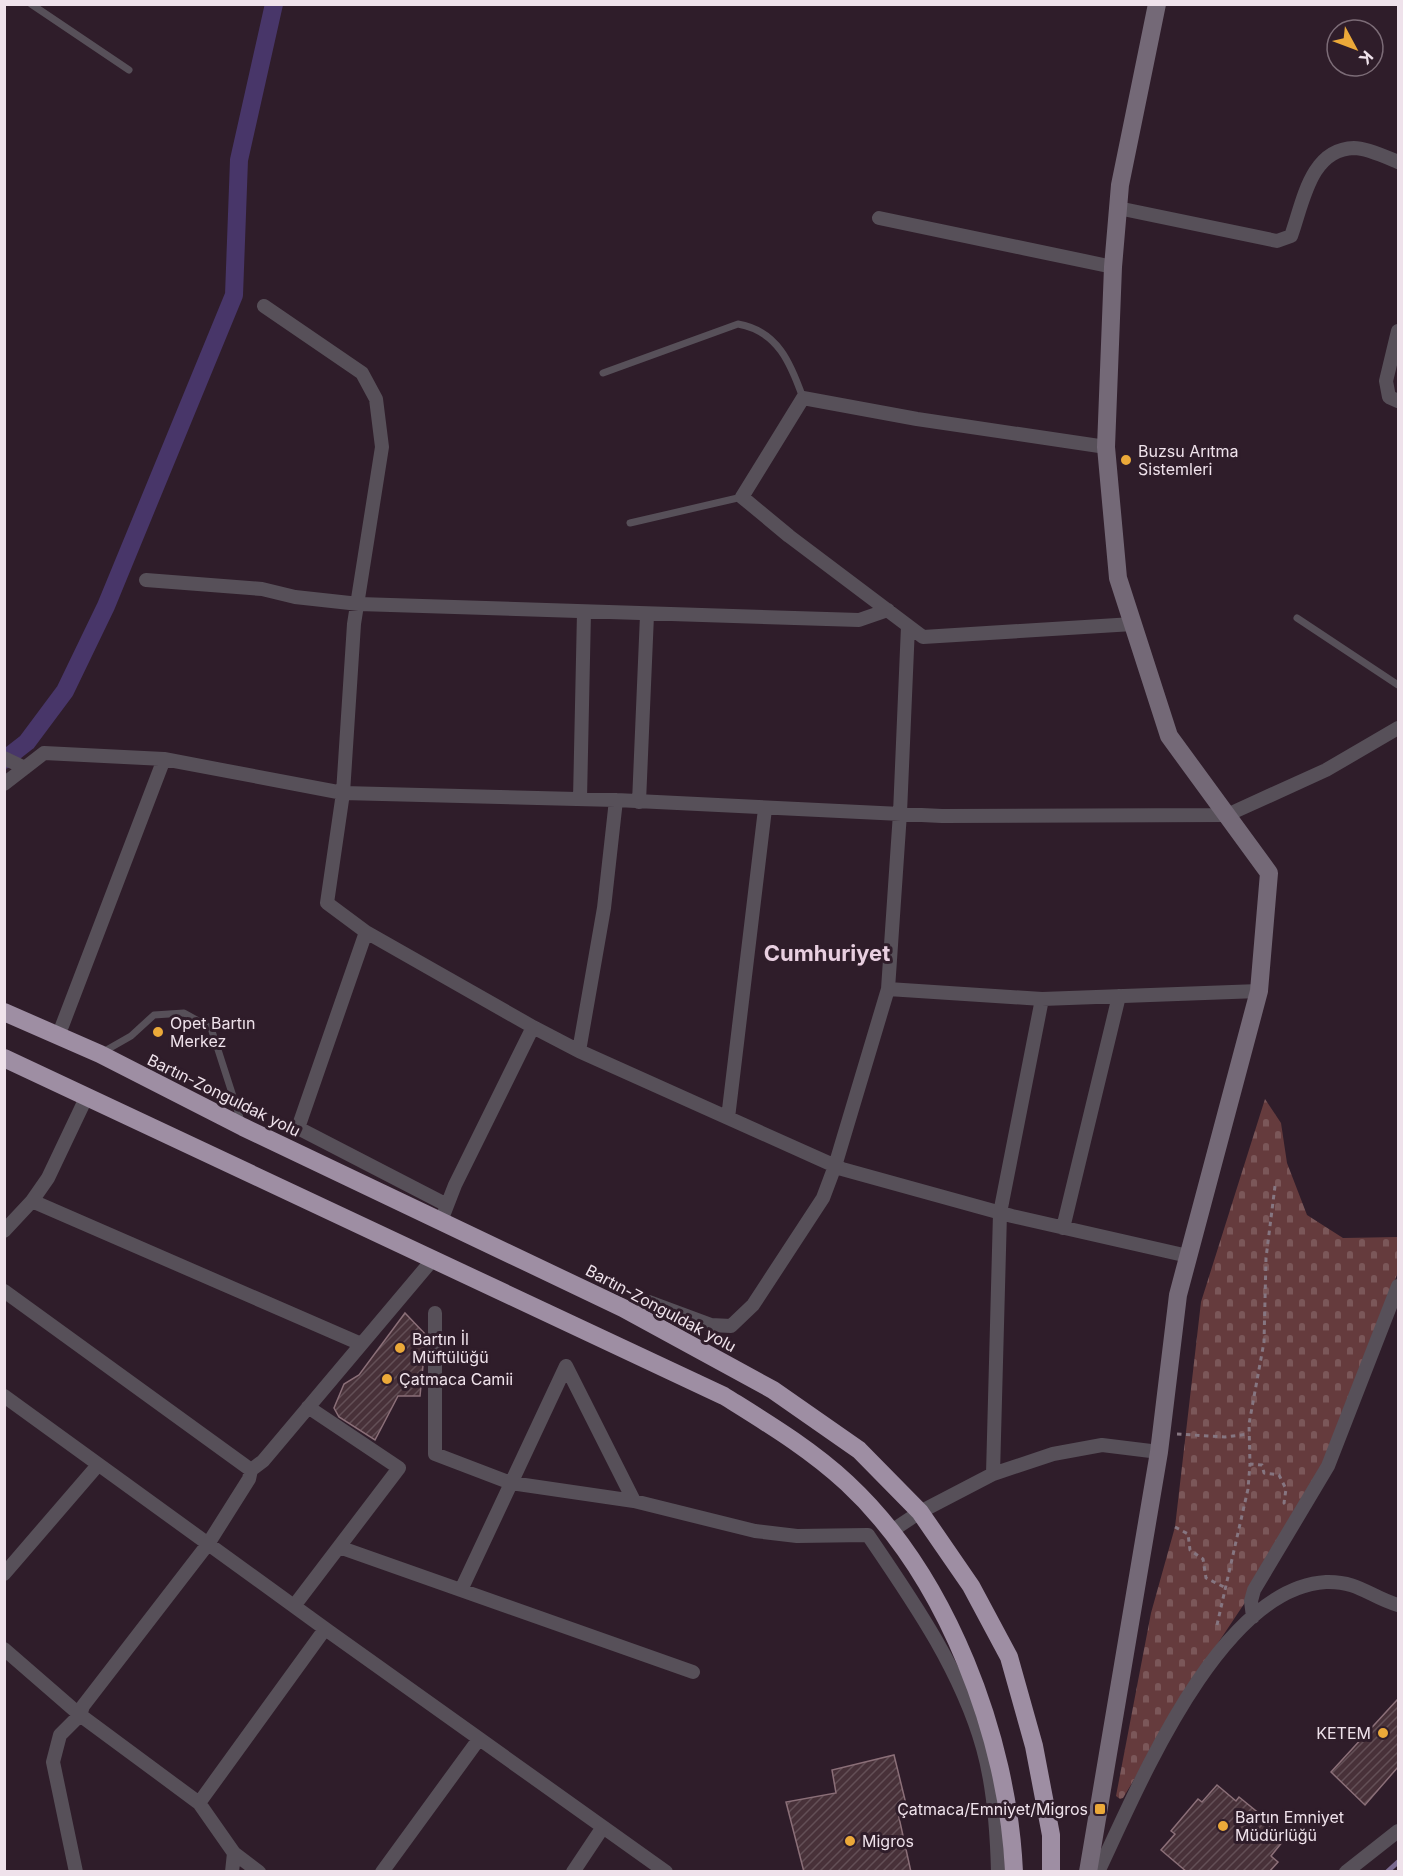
<svg xmlns="http://www.w3.org/2000/svg" width="1403" height="1876" font-family="Inter,sans-serif">
  <style>
    .cemetery { fill: url(#cemetery-stones) }
    .lines { fill: none; stroke-linecap: round; stroke-linejoin: round }
    .stream { stroke: #7a6a90; stroke-width: 5 }
    .canal { stroke: #483669; stroke-width: 18 }
    .building { fill: url(#building-hatch); stroke: #8b6f78; stroke-width: 1.5 }
    .path { stroke: #867681; stroke-width: 3; stroke-dasharray: 4.5 4.5; stroke-linecap: butt }
    .lane { stroke: #575059; stroke-width: 7 }
    .street { stroke: #575059; stroke-width: 14 }
    .secondary { stroke: #746977; stroke-width: 18 }
    .highway { stroke: #9e8ea3; stroke-width: 18 }
    .poi-dot { fill: #eba939; stroke: #2f1d2a; stroke-width: 2 }
    .labels { text-anchor: middle; dominant-baseline: central; stroke-width: 6; stroke-linejoin: round; paint-order: stroke }
    .poi-label { font-size: 16px; fill: #efe2eb; stroke: #2f1d2a; text-anchor: start }
    .street-label { font-size: 16px; fill: #efe2eb; stroke: #2f1d2a }
    .district-label { font-size: 22px; font-weight: bold; fill: #e8cfe0; stroke: #2f1d2a }
  </style>
  <defs>
    <pattern id="cemetery-stones" width="16" height="16" patternUnits="userSpaceOnUse" patternTransform="scale(1.5)"><rect width="16" height="16" fill="#653b3d"/><path d="M2 7V4a2 2 0 0 1 4 0v3zM10 15v-3a2 2 0 0 1 4 0v3z" fill="#7b5759"/></pattern>
    <pattern id="building-hatch" width="6" height="6" patternUnits="userSpaceOnUse" patternTransform="scale(1.5)"><rect width="6" height="6" fill="#483139"/><path d="M-1 1l2-2M0 6l6-6M5 7l2-2" fill="none" stroke="#634f56"/></pattern>
  </defs>
  <rect width="100%" height="100%" fill="#2f1d2a"/>
  <!-- cemetery -->
  <path class="cemetery" d="M1265,1099l16,24 6,40 20,52 36,23 55,-1v35l-74,189 -74,134 -50,75 -77,128 -3,1 -4,-3 35,-183 24,-86 26,-225z"/>
  <g class="lines">
    <!-- stream -->
    <path class="stream" d="M1387,1872l11,-10"/>
    <!-- canal -->
    <path class="canal" d="M4,760l23,-18 38,-51 41,-85 128,-311 5,-135 35,-156"/>
  </g>
  <!-- building -->
  <path class="building" d="M405,1313l21,22 -6,61h-22l-23,44 -36,-23 -5,-9 10,-24 15,-9z
    M1398,1699v68l-33,38 -34,-33z
    M894,1755l13,53 -9,5 13,59h-107l-18,-70 50,-9 -4,-23z
    M1217,1785l19,16 3,-4 33,27 -4,5 15,12 -12,15 7,6 -9,10h-82l-26,-22 14,-16 -4,-3 27,-32 4,3z"/>
  <g class="lines">
    <!-- path -->
    <path class="path" d="M1275,1186l-9,72 -2,84 -15,82 1,40 12,1 2,8 15,2 7,14 -2,14 3,3
      M1177,1434l48,3 24,-3
      M1175,1527l13,7 2,16 13,9 3,19 18,9
      M1217,1625l31,-136 2,-25"/>
    <!-- lane -->
    <path class="lane" d="M31,4l98,66
      M603,373l135,-49c40,7 53,40 65,74
      M630,523l112,-26
      M1297,618l101,67
      M103,1052l28,-16 23,-21 30,-2 27,15 30,93"/>
    <!-- street -->
    <path class="street" d="M1118,208l159,33 14,-5c12,-33 19,-87 63,-88 13,0 32,9 44,14
      M879,218l234,49
      M264,306l98,67 14,26 6,48 -28,177 -11,169 -16,110 39,29 167,95
      M1398,331l-12,50 3,16 9,4
      M1106,447l-189,-28 -114,-21 -61,99 47,39 134,101 210,-13
      M146,580l116,9 33,8 64,7 500,16 29,-10
      M4,758l21,10
      M4,784l40,-31 120,6 179,34 273,7 326,16 285,-1 99,-45 72,-42
      M580,799l4,-187
      M639,802l8,-187
      M366,932l-68,196 149,77
      M888,989l12,-176 8,-187
      M62,1026l102,-267
      M579,1051l263,118 170,47 176,40
      M728,1118l37,-309
      M32,1201l329,143
      M441,1221l14,-36 78,-158 46,24 25,-143 12,-108
      M1063,1228l56,-232
      M4,1231l28,-30 16,-23 38,-80
      M4,1291l247,179
      M623,1308l26,-6 62,23 20,1 22,-21 70,-107 12,-32 53,-177 154,10
      M435,1313v141l76,29 123,18 121,30 42,5 71,-1c45,66 93,135 115,213 11,39 14,83 15,124
      M566,1366l68,135
      M4,1396l327,237 335,239
      M993,1474l7,-261 42,-214 217,-8
      M890,1532l30,-20 73,-38 60,-20 49,-9 57,7
      M339,1547l354,125
      M4,1574l94,-109
      M461,1590l105,-224
      M294,1606l105,-138 -91,-61
      M1253,1617l-2,-16 3,-11 74,-124 70,-180
      M4,1649l76,66 119,88 35,50 -2,19
      M199,1803l126,-174
      M234,1853l25,19
      M76,1872l-23,-110 7,-27 20,-20 3,-9 125,-162 41,-65 2,-9 12,-9 171,-203
      M382,1872l97,-133
      M573,1872l30,-45
      M1098,1872c40,-84 121,-284 228,-290 33,-1 44,15 72,23
      M1346,1872l52,-41"/>
    <!-- secondary -->
    <path class="secondary" d="M1088,1872l71,-420 19,-157 81,-304 10,-118 -100,-137 -51,-158 -12,-131 7,-180 7,-82 37,-181"/>
    <!-- highway -->
    <path class="highway" d="M4,1012l96,42 143,73 380,181 150,82 86,60 61,62 51,74 38,71 25,89 17,89v37
      M4,1058l720,338c43,27 85,52 123,87 100,93 161,254 167,389"/>
  </g>
  <!-- markers -->
  <g class="poi-dot">
    <circle cx="1126" cy="460" r="6"/>
    <circle cx="158" cy="1032" r="6"/>
    <circle cx="400" cy="1348" r="6"/>
    <circle cx="387" cy="1379" r="6"/>
    <circle cx="1383" cy="1733" r="6"/>
    <rect x="1094" y="1803" width="12" height="12" rx="3"/>
    <circle cx="1223" cy="1826" r="6"/>
    <circle cx="850" cy="1841" r="6"/>
  </g>
  <g class="labels">
    <!-- poi labels -->
    <g class="poi-label">
      <text x="1138" y="451">Buzsu Arıtma<tspan x="1138" dy="18">Sistemleri</tspan></text>
      <text x="170" y="1023">Opet Bartın<tspan x="170" dy="18">Merkez</tspan></text>
      <text x="412" y="1339">Bartın İl<tspan x="412" dy="18">Müftülüğü</tspan></text>
      <text x="399" y="1379">Çatmaca Camii</text>
      <text x="1371" y="1733" text-anchor="end">KETEM</text>
      <text x="1088" y="1809" text-anchor="end">Çatmaca/Emniyet/Migros</text>
      <text x="1235" y="1817">Bartın Emniyet<tspan x="1235" dy="18">Müdürlüğü</tspan></text>
      <text x="862" y="1841">Migros</text>
    </g>
    <!-- street labels -->
    <g class="street-label">
      <text transform="translate(224 1095) rotate(26)">Bartın-Zonguldak yolu</text>
      <text transform="translate(661 1308) rotate(28)">Bartın-Zonguldak yolu</text>
    </g>
    <!-- district labels -->
    <g class="district-label">
      <text x="827" y="953">Cumhuriyet</text>
    </g>
  </g>
  <!-- border -->
  <rect width="1403" height="1876" fill="none" stroke="#efe2eb" stroke-width="12"/>
  <!-- north arrow -->
  <g transform="translate(1355 48) rotate(131)"><circle r="28" fill="#2f1d2a" stroke="#7c6c77" stroke-width="1.5"/>
  <path d="M0-4.5L10 22L0 15L-10 22Z" fill="#eba939"/>
  <text y="-9" font-size="16" font-weight="bold" text-anchor="middle" fill="#efe2eb">K</text>
  </g>
</svg>
